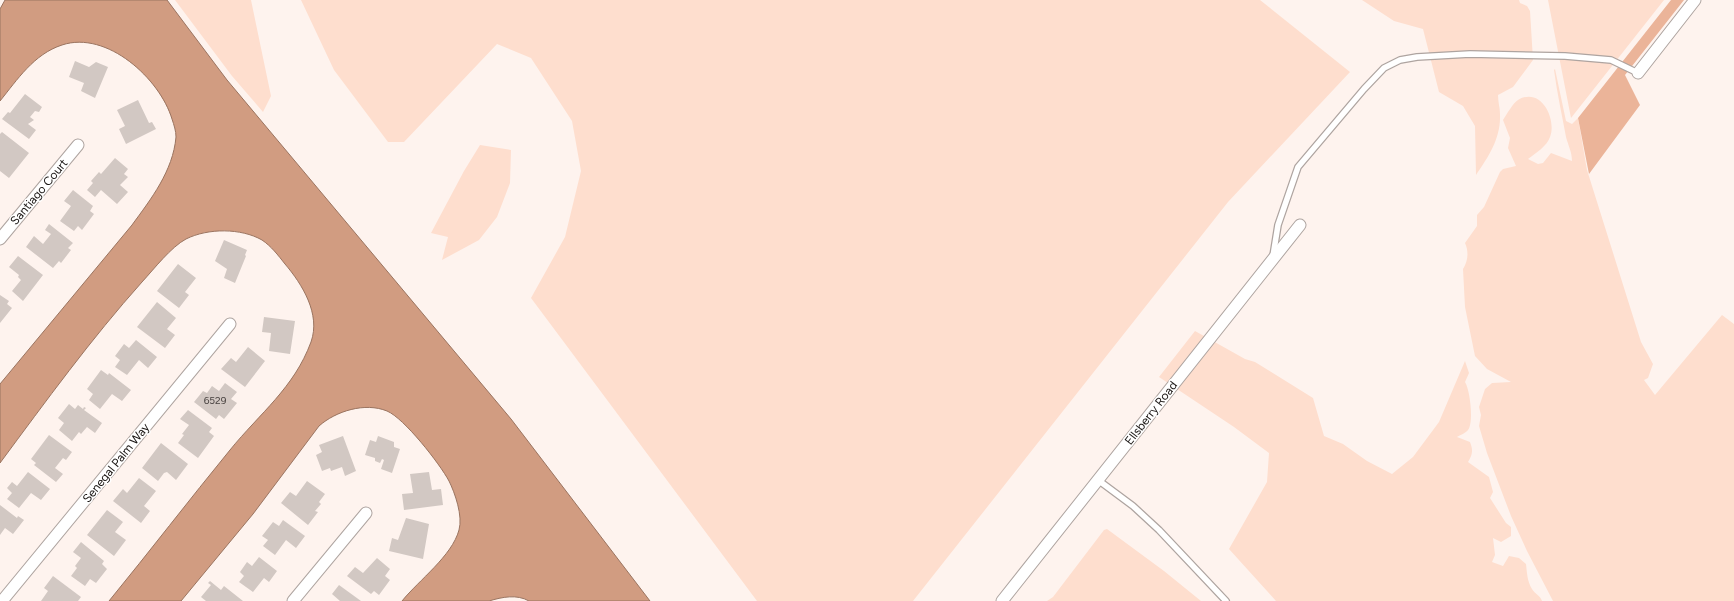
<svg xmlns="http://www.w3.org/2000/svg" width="1734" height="601" font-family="Figtree,sans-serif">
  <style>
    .green { fill: #fedece }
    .forest { fill: #ebb499 }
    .water { fill: #d19c81; stroke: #9a7460 }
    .building { fill: #d2c8c3 }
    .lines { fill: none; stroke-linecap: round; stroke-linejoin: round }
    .lane-casing { stroke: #aea4a0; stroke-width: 8 }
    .street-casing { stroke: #aea4a0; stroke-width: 13 }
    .lane { stroke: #fff; stroke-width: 5.5 }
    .street { stroke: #fff; stroke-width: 11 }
    .labels { text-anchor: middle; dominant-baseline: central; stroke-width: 3; stroke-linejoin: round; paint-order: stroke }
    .number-label { font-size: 10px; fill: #484240 }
    .street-label { font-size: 12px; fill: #1a1614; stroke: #fff }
  </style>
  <rect width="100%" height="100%" fill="#fef3ee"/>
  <!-- green -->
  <path class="green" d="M175,0h76l20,96 -8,16 -31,-36z
    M301,0h959l90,72 -122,130 -315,399h-156l-226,-303 34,-61 16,-66 -9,-50 -41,-63 -34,-14 -93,98h-16l-54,-72z
    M1362,0h157l1,3 7,3 3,5 3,49 -20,27 -15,8c0,7 2,13 2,19 1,24 -11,42 -24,61l-1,-49 -12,-20 -24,-14 -16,-63 -29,-8z
    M1548,0h116l-93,118z
    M1555,69l11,52 6,3 6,-6 9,52 54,172 12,22 -5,14 -4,2 11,15 67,-80 12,9v277h-181l-26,-50 -16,-35 -24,-63 -8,-27 2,-11 -2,-8 6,-18 7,-6 19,-1 -24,-13 -12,-13 -10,-49 -2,-38c5,-8 6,-17 2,-26l12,-17v-11l7,-8 16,-35 3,-3 13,-3 -8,-18 2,-10 -7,-18c4,-6 10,-17 15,-20 23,-14 39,19 32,37 -3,9 -14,16 -22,22l10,5 5,-1 8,-10 21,8c0,-9 -4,-16 -6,-24 -4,-22 -9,-44 -12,-67z
    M480,145l31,5 -1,33 -13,34 -18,23 -37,20 6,-23 -17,-4 33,-62z
    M1195,331l50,28 10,3 58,36 11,38 19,8 24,17 25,13 21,-17 26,-35 26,-61 4,12 -4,9c5,8 9,40 3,48 -2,3 -8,5 -11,7l13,5c3,8 3,12 -2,20l21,15 4,15 -3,6 16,25 5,4v9l-10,6 -8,-4 2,17 -3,7 11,4 6,-10 10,2 7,6c1,8 1,17 6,25 3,5 8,6 10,12h-266l-47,-52 38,-67 2,-29 -35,-26 -75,-50z
    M1107,529l57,42 37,30h-154l6,-4 51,-67z"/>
  <!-- forest -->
  <path class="forest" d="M1671,0h13l-59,75 15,30 -51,69 -11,-56z"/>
  <!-- water -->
  <path class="water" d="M5,0h162l60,80 284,339 139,182h-121c-12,-7 -27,-4 -40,0h-87c17,-21 50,-45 57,-71 4,-14 -4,-37 -10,-49 -9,-17 -45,-63 -62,-70 -22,-9 -51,0 -68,15l-66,88 -72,87h-72c41,-50 80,-101 121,-151 30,-37 64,-62 81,-108 10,-28 -9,-58 -26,-78 -7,-9 -14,-18 -23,-24 -21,-12 -54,-12 -76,-1 -15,8 -32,30 -44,43 -51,57 -96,119 -142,181v-79l132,-159c19,-26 41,-54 44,-88 0,-6 -2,-12 -4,-18 -12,-40 -65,-89 -110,-74 -28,9 -45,35 -62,56v-92z"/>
  <!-- building -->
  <path class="building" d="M75,61l14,6 7,-5 12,5 -13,31 -14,-7 3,-8 -15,-6z
    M25,94l17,13 -3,5 -4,-1 -5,6 4,3 -6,4 8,6 -7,9 -27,-20 6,-7 2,1z
    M138,100l11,23 3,-1 4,7 -30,15 -7,-15 6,-3 -8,-16z
    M2,132l27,21 -20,25 -9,-7v-37z
    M115,158l13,11 -4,5 4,3 -8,8 8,7 -11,12 -16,-14 -6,7 -8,-7 6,-7 -2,-2 8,-9 2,2z
    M73,190l20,16 -3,5 4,3 -12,16 -4,-4 -4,5 -14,-10 11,-15 -7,-5z
    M49,224l24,19 -5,5 3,2 -10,13 -2,-2 -6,7 -27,-21 8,-11 9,8 8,-10 -6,-4z
    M224,240l23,10 -2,5 1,1 -11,27 -11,-5 3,-9 -12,-8z
    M18,256l25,19 -20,26 -11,-10 9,-11 -3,-3 1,-2 -10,-8z
    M178,264l18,14 -11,14 4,3 -10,13 -22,-17z
    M0,295l9,6 -2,3 5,4 -12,15z
    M157,302l19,16 -9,11 8,6 -10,13 -28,-21z
    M264,317l31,4 -5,33 -21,-3 2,-18 -9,-1z
    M136,340l21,17 -9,11 -9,-8 -12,15 -12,-8 5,-7 -5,-4 9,-12 5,4z
    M248,347l17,14 -20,26 -24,-18 10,-11 5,4z
    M101,370l7,5 1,-2 22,17 -9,11 -10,-7 -12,15 -11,-9 4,-6 -6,-5z
    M225,383l12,9 -6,7 6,4 -13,16 -5,-4 -3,4 -22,-17 9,-11 4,2 5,-7 7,5z
    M69,404l6,5 3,-4 5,4 1,-2 2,1 -2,2 18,13 -7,10 -8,-6 -6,7 -2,-2 -7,9 -13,-11 5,-7 -6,-5z
    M188,410l24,18 -3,4 5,4 -16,22 -20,-15 6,-8 -2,-1 7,-9 -9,-6z
    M49,435l23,17 -6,8 -3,-2 -8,10 8,6 -7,8 -22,-17 2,-2 -5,-4z
    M343,436l13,35 -11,5 -3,-9 -11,4 -1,-3 -8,3 -6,-16 6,-3 -3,-7z
    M378,436l16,6v5l6,2 -8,24 -11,-4 3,-9 -2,-1 -2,4 -5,-2v-3l-10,-3 5,-15 6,2z
    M161,443l27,21 -12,16 -9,-8 -3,1 -6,8 -16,-13z
    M28,472l22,17 -9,11 -10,-7 -12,15 -12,-9 5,-6 -5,-5 5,-6 5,4z
    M429,472l3,18 9,-1 2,16 -39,5 -2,-16 11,-1 -3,-19z
    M139,478l17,13 -12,15 6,5 -9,12 -28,-22 10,-12 4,4z
    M307,481l18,13 -6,8 2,2 -6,7 3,1 -10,13 -27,-22 9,-11 6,4z
    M0,505l17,13 1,-2 6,4 -11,14 -8,-6 -5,7z
    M107,510l16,12 -8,10 11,8 -12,16 -27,-21z
    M406,518l23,6 -6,35 -34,-8 3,-13 6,2z
    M283,520l22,16 -9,12 -10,-8 -11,15 -12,-9 5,-6 -6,-4 11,-14 6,4z
    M81,542l23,19 -2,3 5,5 -11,14 -6,-4 -5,7 -14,-10 6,-8 -2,-2 6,-8 -8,-6z
    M259,557l18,14 -8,11 -5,-4 -11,14 -14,-10 5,-6 -4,-4 7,-10 5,4z
    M377,558l13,11 -5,7 5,4 -11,15 -5,-4 -3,3 -24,-18 8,-9 8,6z
    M53,576l28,21 -3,4h-37l7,-10 -4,-3z
    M210,581l11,9 3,-4 19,15h-37l-5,-4 10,-12 -3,-2z
    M339,585l22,16h-21l-8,-7z"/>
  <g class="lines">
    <!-- lane casing -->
    <g class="lane-casing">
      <path id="lane" d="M1273,256l5,-31 20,-58 66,-78 20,-21 16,-8 17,-3 53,-3 95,2 46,4 27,13
        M1098,480l35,26 26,24 67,71"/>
    </g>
    <!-- street casing -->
    <g class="street-casing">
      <path id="street" d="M1638,73l57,-73
        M0,239l78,-94
        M2,601l228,-277
        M293,601l73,-88
        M1002,601l298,-376"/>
    </g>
    <!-- lane -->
    <use href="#lane" class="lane"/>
    <!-- street -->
    <use href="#street" class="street"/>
  </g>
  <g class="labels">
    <!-- number labels -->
    <g class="number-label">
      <text x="215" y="400">6529</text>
    </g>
    <!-- street labels -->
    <g class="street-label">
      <text transform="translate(39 192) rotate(-50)">Santiago Court</text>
      <text transform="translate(1151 413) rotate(-52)">Ellsberry Road</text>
      <text transform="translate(116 463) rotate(-51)">Senegal Palm Way</text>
    </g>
  </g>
</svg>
